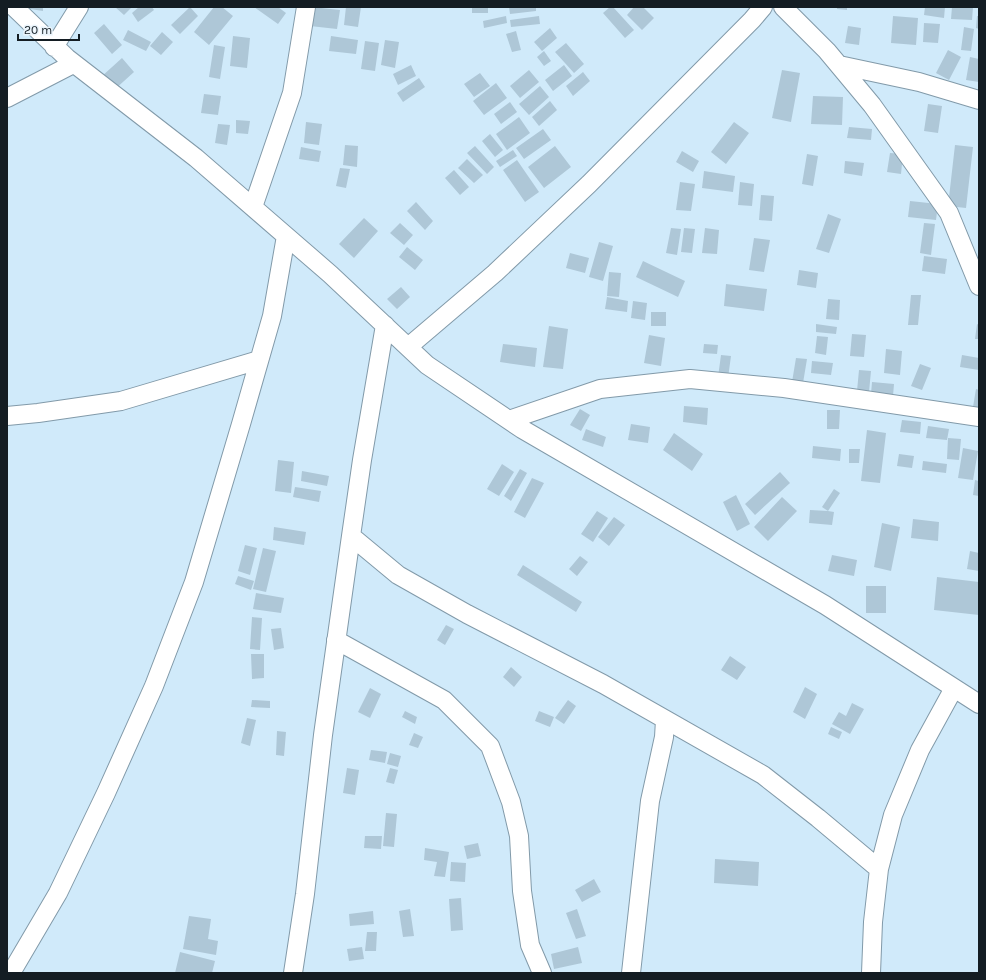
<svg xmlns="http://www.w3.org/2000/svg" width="986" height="980" font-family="Karla,sans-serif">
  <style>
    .building { fill: #aec7d7 }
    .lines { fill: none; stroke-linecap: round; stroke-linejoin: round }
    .street-casing { stroke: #829aa9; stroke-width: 20 }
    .street { stroke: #fff; stroke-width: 18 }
  </style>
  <rect width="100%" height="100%" fill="#d0eafa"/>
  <!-- building -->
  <path class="building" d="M24,7h19v4l-19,-3z
    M115,7h17l-8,8z
    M139,7h13l2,3 -16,12 -6,-9z
    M190,7l8,9 -18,18 -9,-9z
    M214,7h8l11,9 -24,29 -15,-13z
    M254,7h24l8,6 -8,11z
    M312,7l28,3 -3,19 -27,-3z
    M346,7h15l-3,20 -14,-2z
    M472,7h16v6h-16z
    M509,7h27v4l-26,3z
    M610,7h3l21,23 -9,8 -22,-25z
    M634,7h9l11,11 -12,12 -15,-15z
    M837,7h10v3l-10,-1z
    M925,7h20l-1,11 -20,-3z
    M952,7h21l-1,13 -21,-1z
    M506,16l1,7 -23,5 -1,-7z
    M539,16l1,8 -29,3 -1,-7z
    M893,16l25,2 -2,27 -25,-2z
    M977,16h2v13l-3,-1z
    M924,23l16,1 -2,19 -15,-1z
    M104,24l18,21 -10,9 -18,-21z
    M848,26l13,2 -2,17 -14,-2z
    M964,27l10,2 -3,22 -10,-1z
    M550,28l7,10 -15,13 -8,-9z
    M128,30l23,12 -5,9 -23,-11z
    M516,31l5,19 -9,2 -6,-18z
    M162,32l11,10 -12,13 -11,-9z
    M233,36l17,2 -3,30 -17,-2z
    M331,36l27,4 -2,14 -27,-3z
    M385,40l14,2 -4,26 -14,-3z
    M365,41l14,2 -4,28 -14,-2z
    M566,43l18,21 -10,9 -19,-21z
    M214,45l11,2 -5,32 -11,-2z
    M948,50l13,7 -12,23 -13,-7z
    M544,51l7,10 -7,5 -7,-9z
    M970,57l9,2v23l-13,-2z
    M122,58l12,14 -21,19 -12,-14z
    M411,65l5,11 -18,9 -5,-11z
    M564,65l8,11 -19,15 -8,-11z
    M529,70l10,12 -19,16 -10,-12z
    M782,70l18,3 -9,49 -19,-4z
    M583,72l7,9 -17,15 -7,-10z
    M480,73l10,13 -16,11 -10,-13z
    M419,78l6,9 -22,15 -6,-9z
    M496,83l11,15 -23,17 -11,-14z
    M540,86l9,11 -20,18 -10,-11z
    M204,94l17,2 -3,19 -17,-2z
    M813,96l30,1 -1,28 -31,-1z
    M550,101l7,9 -18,16 -7,-9z
    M510,102l7,10 -16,12 -7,-10z
    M928,104l14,2 -4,27 -14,-2z
    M519,117l11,16 -23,17 -11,-16z
    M236,120l14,1 -2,13 -12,-1z
    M306,122l16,2 -3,21 -15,-2z
    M734,122l15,11 -23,31 -15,-12z
    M218,124l12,1 -3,20 -12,-2z
    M849,127l23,2 -1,11 -24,-2z
    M543,129l8,11 -27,19 -8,-11z
    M490,134l13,16 -8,7 -13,-16z
    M345,145l13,1 -1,21 -14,-2z
    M955,145l18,2 -7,61 -18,-2z
    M475,146l19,21 -7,7 -20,-21z
    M555,146l16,21 -27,21 -16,-21z
    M301,147l20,4 -2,11 -20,-3z
    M513,150l4,6 -17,11 -4,-6z
    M682,151l17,10 -6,11 -17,-10z
    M890,153l13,1 -2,20 -14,-2z
    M807,154l11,2 -5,30 -11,-2z
    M467,159l16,16 -9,8 -16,-15z
    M517,160l22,32 -14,10 -22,-32z
    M845,161l19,2 -2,13 -18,-3z
    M340,168l10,1 -4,19 -10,-2z
    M454,170l15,17 -9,8 -15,-17z
    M704,171l31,5 -2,16 -31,-4z
    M680,182l15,2 -4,27 -15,-1z
    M740,182l14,2 -2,22 -14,-1z
    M761,195l13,1 -2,25 -13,-1z
    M910,201l28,3 -2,16 -28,-3z
    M416,202l17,19 -8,9 -18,-19z
    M828,214l13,5 -12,34 -13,-4z
    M364,218l14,13 -24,27 -15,-14z
    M400,223l13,12 -9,10 -14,-12z
    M924,223l11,1 -4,31 -11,-2z
    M671,228l10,1 -4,26 -11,-2z
    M684,228l11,1 -3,24 -11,-1z
    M705,228l14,2 -2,24 -15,-1z
    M754,238l16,2 -6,32 -15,-2z
    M599,242l14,4 -10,35 -14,-4z
    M407,247l16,13 -8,10 -16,-13z
    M570,253l19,5 -4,15 -19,-5z
    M924,256l23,3 -2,15 -23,-3z
    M643,261l42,20 -7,16 -42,-20z
    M799,270l19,3 -2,15 -19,-3z
    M609,272l12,1 -2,24 -12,-1z
    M726,284l41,5 -3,22 -40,-5z
    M401,287l9,10 -13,12 -10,-10z
    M911,295h10l-3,30h-10z
    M607,297l21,4 -1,11 -22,-3z
    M828,299l12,1 -1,20 -13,-1z
    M633,301l14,2 -2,17 -14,-2z
    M651,312h15v14h-15z
    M816,324l21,3 -1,7 -20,-2z
    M977,324l2,1v14h-4z
    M549,326l19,3 -5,40 -20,-2z
    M852,334l14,1 -2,22 -14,-1z
    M649,335l16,3 -4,28 -17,-3z
    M817,336l11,1 -2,18 -11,-2z
    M503,344l34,4 -2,19 -35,-5z
    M704,344l14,1 -1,9 -14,-1z
    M886,349l16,2 -2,24 -16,-2z
    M721,355l10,1 -3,22 -10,-1z
    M962,355l17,3v12l-19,-3z
    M796,358l11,1 -4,24 -11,-1z
    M812,361l21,2 -2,12 -20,-2z
    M920,364l11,4 -9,22 -11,-4z
    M859,370l12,1 -2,21 -12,-1z
    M872,382l22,2 -1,12 -22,-2z
    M976,389l3,1v18l-6,-1z
    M684,406l24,2 -1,17 -24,-3z
    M580,409l10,6 -9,16 -11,-6z
    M827,410h13l-1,19h-12z
    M902,420l19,2 -1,12 -20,-2z
    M631,424l19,3 -2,16 -20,-3z
    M928,426l21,3 -2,11 -21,-2z
    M586,429l20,8 -3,10 -21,-7z
    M867,430l19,3 -6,50 -19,-2z
    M674,433l29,21 -11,17 -29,-21z
    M948,438l13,1 -2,21 -12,-1z
    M813,446l28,3 -1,12 -28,-3z
    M963,448l15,3 -5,29 -15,-2z
    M849,449h11l-1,14h-10z
    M899,454l15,2 -2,12 -15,-2z
    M278,460l16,2 -3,31 -16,-2z
    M923,461l24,3 -1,9 -24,-3z
    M502,464l12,8 -15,24 -12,-7z
    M520,469l7,4 -16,28 -7,-5z
    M302,471l27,5 -2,10 -26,-5z
    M780,472l10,11 -35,32 -10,-11z
    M532,478l12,5 -19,35 -11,-6z
    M975,480l4,1v15l-6,-1z
    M295,487l26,4 -2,11 -26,-5z
    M834,489l6,4 -12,18 6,1 -2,13 -23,-2 1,-13 18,1 -6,-4z
    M736,495l14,29 -13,7 -14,-29z
    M782,497l15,14 -29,30 -14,-14z
    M597,511l11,7 -15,24 -12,-8z
    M614,517l11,8 -16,21 -11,-9z
    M913,519l26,3 -1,19 -27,-3z
    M882,523l18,4 -9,44 -17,-4z
    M274,527l32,5 -2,13 -31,-5z
    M245,545l12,3 -7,27 -12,-4z
    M263,548l13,3 -10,41 -13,-3z
    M970,551l9,2v18l-12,-2z
    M832,555l25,5 -3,16 -26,-5z
    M580,556l8,6 -11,14 -8,-7z
    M523,565l59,37 -6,10 -59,-37z
    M238,576l16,5 -3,9 -16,-6z
    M937,577l42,5v33l-45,-5z
    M866,586h20v27h-20z
    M256,593l28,5 -3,15 -28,-4z
    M252,617l10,1 -2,32 -10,-1z
    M446,625l8,4 -9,16 -8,-5z
    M281,628l3,20 -10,2 -3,-21z
    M251,654h13v24l-12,1z
    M730,656l16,11 -9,13 -16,-10z
    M511,667l11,10 -8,10 -11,-10z
    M805,687l12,7 -12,25 -12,-7z
    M370,688l11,6 -11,24 -12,-6z
    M252,700l18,1v7l-19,-1z
    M568,700l8,6 -12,18 -9,-6z
    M852,703l12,6 -14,25 -18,-10 7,-12 7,4z
    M405,711l12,6 -2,7 -13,-7z
    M539,711l15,6 -4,10 -15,-6z
    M247,718l9,2 -6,26 -9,-3z
    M831,727l11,5 -3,7 -11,-5z
    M277,731l9,1 -2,24 -8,-1z
    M414,733l9,4 -5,11 -9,-3z
    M371,750l16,2 -2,11 -16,-3z
    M390,753l11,3 -3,11 -11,-3z
    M347,768l12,2 -4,25 -12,-2z
    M390,768l8,2 -4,14 -8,-2z
    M386,813l11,1 -3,33 -11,-1z
    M365,836h17l-1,13 -17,-1z
    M478,843l3,13 -14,3 -3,-13z
    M425,848l24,4 -4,25 -11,-1 3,-14 -13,-2z
    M715,859l44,3 -1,24 -44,-3z
    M451,862l15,1 -1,19 -15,-1z
    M594,879l7,13 -19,10 -7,-12z
    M461,898l2,32 -12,1 -2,-32z
    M410,909l4,27 -11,1 -4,-26z
    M577,909l9,27 -10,3 -10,-26z
    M373,911l1,13 -24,2 -1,-12z
    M189,916l22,3 -3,20 10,2 -2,14 -33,-6z
    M367,932h10l-1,19h-11z
    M362,947l2,12 -15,2 -2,-12z
    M578,947l4,16 -28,6 -3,-15z
    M180,952l35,9 -3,12h-37z"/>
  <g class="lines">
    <!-- street casing -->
    <g class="street-casing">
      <path id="street" d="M14,7l53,51 129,100 134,116 97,91 95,64 303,176 154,99
        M783,7l44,44 45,54 77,108 30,73
        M54,47l25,-40
        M839,65l80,17 60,18
        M7,98l66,-34
        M253,207l39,-114 14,-86
        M408,347l87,-74 94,-89 163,-164 11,-13
        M7,416l31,-3 83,-12 138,-41
        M509,420l91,-31 90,-10 94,9 195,29
        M351,536l47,39 69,39 136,70 160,91 55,43 61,51
        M336,640l108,60 46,46 21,56 8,34 3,55 8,54 12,28
        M11,973l47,-80 48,-100 48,-107 40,-104 47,-158 31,-108 14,-80
        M293,973l12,-79 18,-159 28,-199 11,-76 23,-135
        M631,973l19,-172 14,-64 1,-17
        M871,973l2,-51 6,-53 14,-54 27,-65 34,-62"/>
    </g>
    <!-- street -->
    <use href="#street" class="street"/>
  </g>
  <!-- border -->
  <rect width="986" height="980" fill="none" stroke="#141d23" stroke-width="16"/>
  <!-- scale -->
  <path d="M18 34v6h61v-6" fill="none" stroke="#141d23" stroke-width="2"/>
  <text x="24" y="34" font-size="12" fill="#141d23" stroke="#eaf4fb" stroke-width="3" paint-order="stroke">20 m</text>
</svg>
